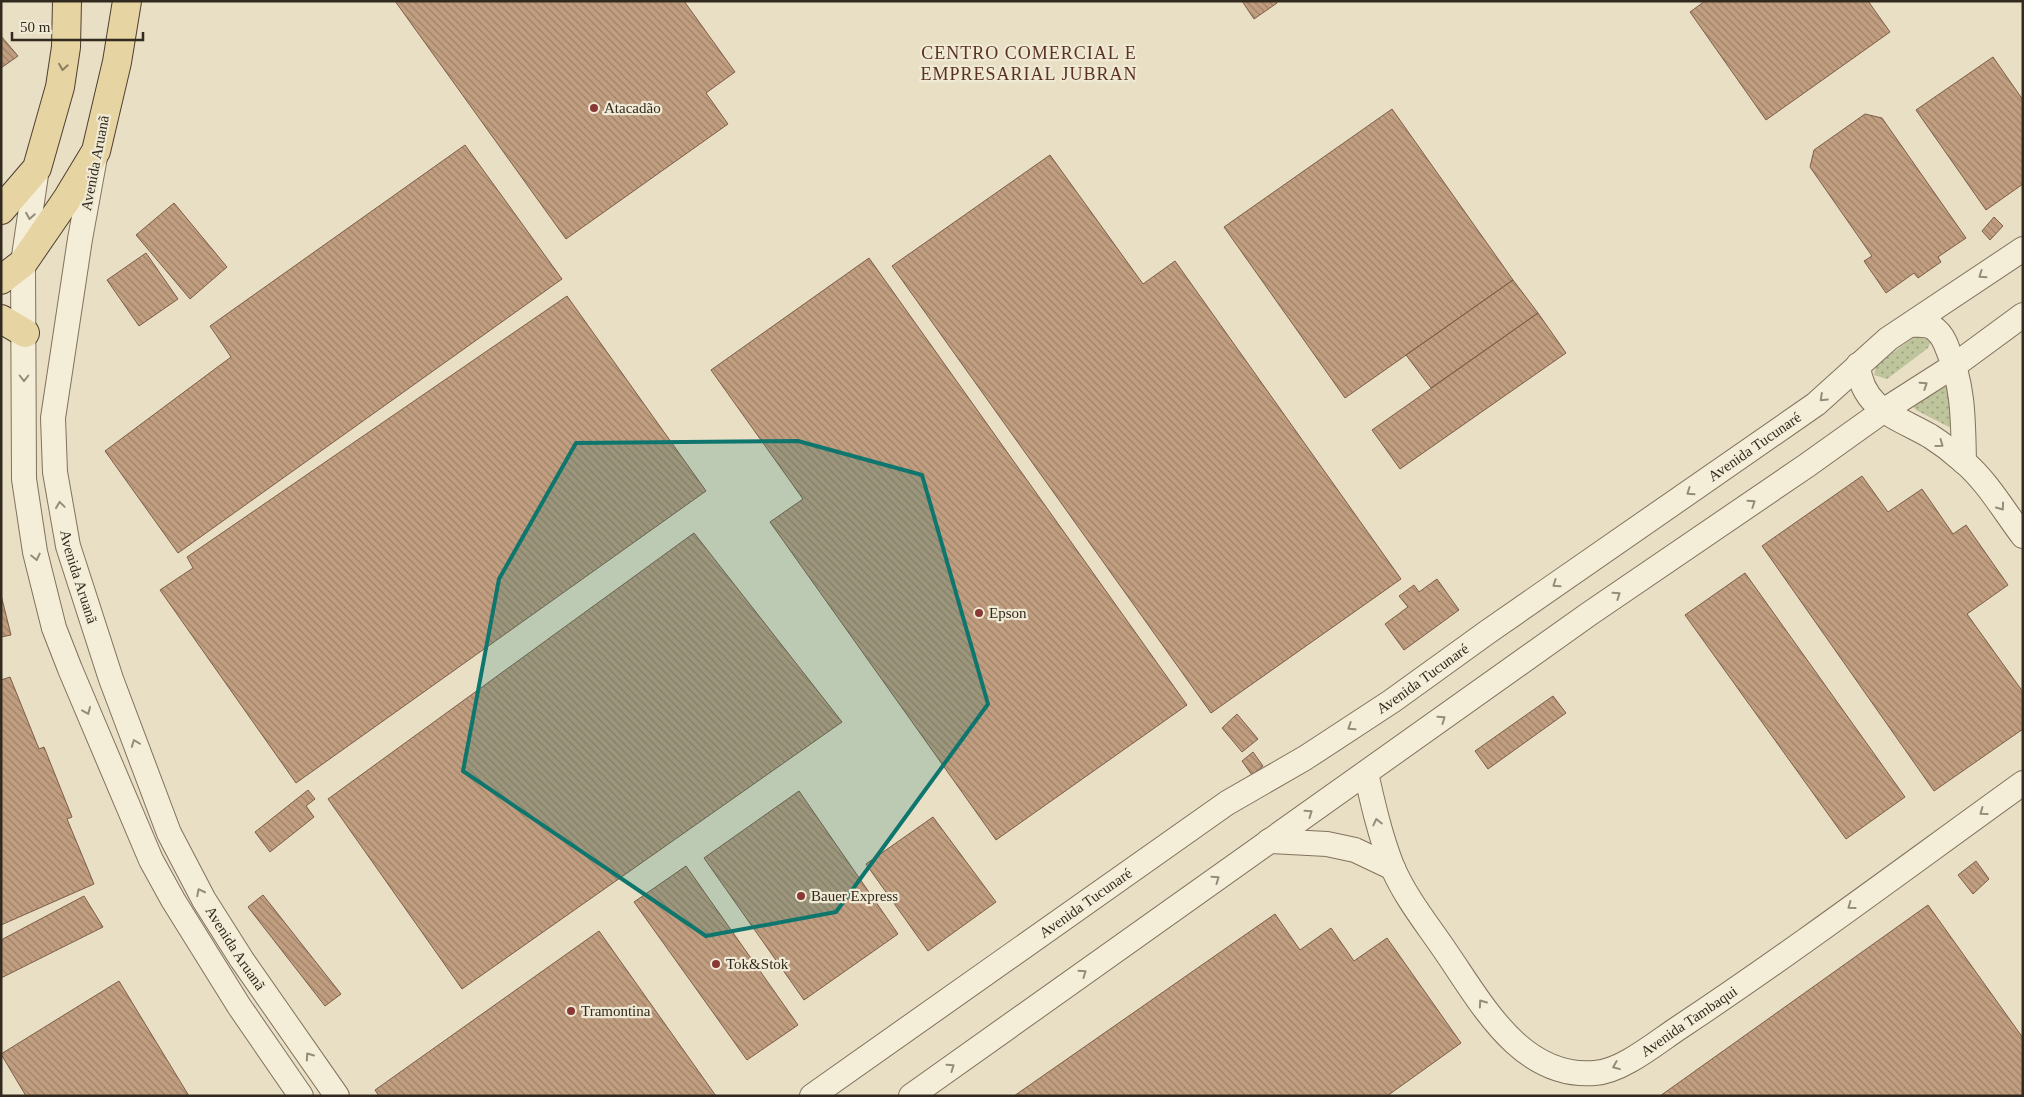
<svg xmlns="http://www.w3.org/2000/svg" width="2024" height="1097" font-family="'Times New Roman',serif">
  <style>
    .grass { fill: url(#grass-dots) }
    .building { fill: url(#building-back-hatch); stroke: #7d5e47 }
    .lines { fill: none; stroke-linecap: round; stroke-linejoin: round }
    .minor-casing { stroke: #81725e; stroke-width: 26 }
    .major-casing { stroke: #4f4031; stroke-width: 30 }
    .minor { stroke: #f4edd7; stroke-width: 24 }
    .major { stroke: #e6d4a2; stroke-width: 28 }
    .oneway { stroke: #8c7f60 }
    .oneway2 { stroke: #948c7b }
    .marked { fill: #0f766e; fill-opacity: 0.2; stroke: #0f766e; stroke-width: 4; stroke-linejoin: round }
    .poi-dot { fill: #883835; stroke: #f0e9d4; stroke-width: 2 }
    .labels { text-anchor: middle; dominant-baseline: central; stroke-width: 4.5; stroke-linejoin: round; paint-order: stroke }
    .poi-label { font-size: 15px; fill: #332a1f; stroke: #f0e9d4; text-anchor: start }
    .street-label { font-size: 15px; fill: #332a1f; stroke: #f0e9d4 }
    .quarter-label { font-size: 18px; letter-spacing: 1px; fill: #5a3224; stroke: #f0e9d4 }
  </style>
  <defs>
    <pattern id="grass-dots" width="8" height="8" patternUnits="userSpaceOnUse" patternTransform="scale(1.25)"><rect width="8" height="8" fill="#bec49b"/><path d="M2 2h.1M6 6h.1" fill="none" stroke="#9b9f7e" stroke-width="1.8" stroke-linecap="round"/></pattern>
    <pattern id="building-back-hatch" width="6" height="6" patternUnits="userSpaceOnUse" patternTransform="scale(1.25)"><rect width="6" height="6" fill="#c19e80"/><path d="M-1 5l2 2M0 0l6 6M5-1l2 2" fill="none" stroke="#9d8168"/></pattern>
  </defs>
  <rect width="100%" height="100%" fill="#e8dfc5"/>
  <!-- grass -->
  <path class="grass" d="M1921,332l11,6 -4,10 -41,31 -13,-4 2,-10z
    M1941,383l7,3 3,42 -35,-18 -5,-6z"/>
  <!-- building -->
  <path class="building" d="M395,1h289l51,71 -29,21 22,31 -162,115z
    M1242,1h34l1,2 -23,16z
    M1705,1h163l22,31 -124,88 -76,-108z
    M1,36l17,20 -17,12z
    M1993,57l30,43v84l-37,26 -70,-100z
    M1392,109l121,171 -168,118 -121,-171z
    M1865,114l17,4 84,120 -28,19 3,5 -23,16 -4,-5 -28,20 -22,-32 8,-5 -62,-89 4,-17z
    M465,145l97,134 -384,274 -73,-102 126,-94 -21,-31z
    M1050,155l93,129 32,-23 226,318 -190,134 -319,-447z
    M174,203l53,64 -37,32 -54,-64z
    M1994,217l9,9 -13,14 -8,-9z
    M146,253l32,46 -39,27 -32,-46z
    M869,258l318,447 -191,135 -226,-318 33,-23 -92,-129z
    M1513,280l25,33 -107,75 -25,-33z
    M567,296l139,195 -410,292 -136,-193 33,-22 -6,-11z
    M1538,313l28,40 -166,116 -28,-39z
    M1862,476l26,36 34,-23 31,45 13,-9 42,60 -41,29 56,78v37l-89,62 -172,-245z
    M694,533l148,189 -380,267 -134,-190z
    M1745,573l160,224 -59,42 -161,-224z
    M1437,579l22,31 -55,40 -19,-26 23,-17 -9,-11 15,-11 5,7z
    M1,595l10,40 -10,2z
    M10,677l29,72 5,-2 28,70 -5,2 27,65 -93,41v-245z
    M1553,696l13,17 -78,56 -13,-18z
    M1237,714l21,25 -16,13 -20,-24z
    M1253,752l10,14 -11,9 -10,-14z
    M308,790l7,9 -9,7 8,11 -44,35 -15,-20z
    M799,791l99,143 -94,66 -100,-142z
    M933,817l63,85 -68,49 -62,-87z
    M1976,861l13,18 -16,15 -15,-19z
    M686,866l112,159 -51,35 -113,-158z
    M263,895l78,99 -16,12 -77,-99z
    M84,896l19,31 -102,51v-38z
    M1928,905l95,133v58h-363z
    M1275,914l25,36 31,-22 23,33 33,-23 74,105 -74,53h-373z
    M599,931l117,165h-337l-4,-6z
    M119,981l70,115h-163l-25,-42z"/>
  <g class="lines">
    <!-- minor casing -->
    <g class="minor-casing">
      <g id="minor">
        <path id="s1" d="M95,157l-15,82 -27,179 2,54 13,74 43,133 58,154 35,67 38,60 95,136"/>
        <path d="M37,168l-14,95 1,216 11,73 19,76 16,41 81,191 22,40 66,106 62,90"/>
        <path d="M1910,325c9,0 19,-2 26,5 6,5 10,14 12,20 16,36 15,73 16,112"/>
        <path d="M1858,365c4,44 39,52 72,71 11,7 23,16 33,25 24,20 41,50 60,75"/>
        <path id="s2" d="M1366,773c7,31 14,62 26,93 13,31 35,58 54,86 36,52 75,127 149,121 28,-2 62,-31 85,-46 116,-77 229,-162 343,-244"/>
        <path d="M1269,841l58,3 28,6 38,18"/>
        <path id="s3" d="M812,1096l415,-293 78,-45 87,-57 97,-70 327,-227 72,-65 135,-90"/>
        <path d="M911,1096l678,-482 217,-148 77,-55 72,-46 68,-50"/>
      </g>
    </g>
    <!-- major casing -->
    <g class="major-casing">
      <path id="major" d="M1,210l36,-42 23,-81 6,-40 1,-46
        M1,280l22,-17 44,-64 29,-48 21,-89 10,-61
        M1,319l24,14"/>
    </g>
    <!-- minor -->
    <use href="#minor" class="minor"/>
    <!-- major -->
    <use href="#major" class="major"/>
  </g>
  <!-- one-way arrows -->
  <defs><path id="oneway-chevron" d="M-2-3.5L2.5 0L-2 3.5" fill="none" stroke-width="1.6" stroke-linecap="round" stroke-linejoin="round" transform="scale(1.25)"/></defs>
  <use class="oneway" href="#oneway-chevron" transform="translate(63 67) rotate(99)"/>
  <g class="oneway2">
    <use href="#oneway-chevron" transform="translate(30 216) rotate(99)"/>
    <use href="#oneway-chevron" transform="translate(1982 275) rotate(146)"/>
    <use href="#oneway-chevron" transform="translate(24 378) rotate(90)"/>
    <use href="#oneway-chevron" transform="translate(1924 385) rotate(-33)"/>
    <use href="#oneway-chevron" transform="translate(1823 398) rotate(137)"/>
    <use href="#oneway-chevron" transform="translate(1940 444) rotate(36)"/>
    <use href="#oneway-chevron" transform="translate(1690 492) rotate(145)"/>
    <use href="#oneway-chevron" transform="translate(1752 503) rotate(-34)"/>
    <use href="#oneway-chevron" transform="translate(60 505) rotate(-98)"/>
    <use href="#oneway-chevron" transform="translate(2001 507) rotate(54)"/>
    <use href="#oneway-chevron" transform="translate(36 557) rotate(77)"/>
    <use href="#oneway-chevron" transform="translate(1556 584) rotate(145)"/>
    <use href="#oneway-chevron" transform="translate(1617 595) rotate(-34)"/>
    <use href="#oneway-chevron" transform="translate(87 711) rotate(67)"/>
    <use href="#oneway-chevron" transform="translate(1442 719) rotate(-35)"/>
    <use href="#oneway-chevron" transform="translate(1351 727) rotate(147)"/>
    <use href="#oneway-chevron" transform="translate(135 743) rotate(-111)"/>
    <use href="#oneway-chevron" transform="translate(1983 812) rotate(144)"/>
    <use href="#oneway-chevron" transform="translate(1309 813) rotate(-35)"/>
    <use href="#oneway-chevron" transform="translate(1377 822) rotate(-103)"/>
    <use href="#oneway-chevron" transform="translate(1216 879) rotate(-35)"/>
    <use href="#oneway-chevron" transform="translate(200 892) rotate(-117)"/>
    <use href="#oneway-chevron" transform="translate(1851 906) rotate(144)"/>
    <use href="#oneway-chevron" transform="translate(1083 973) rotate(-35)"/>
    <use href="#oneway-chevron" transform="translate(1482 1003) rotate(-125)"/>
    <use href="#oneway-chevron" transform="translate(309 1056) rotate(-125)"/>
    <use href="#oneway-chevron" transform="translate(1616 1066) rotate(158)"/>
    <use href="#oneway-chevron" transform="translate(951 1067) rotate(-35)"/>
  </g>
  <!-- marked area -->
  <path class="marked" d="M798,441l124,34 66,229 -152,208 -130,24 -243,-165 36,-192 77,-136z"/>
  <!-- markers -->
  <g class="poi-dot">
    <circle cx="594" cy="108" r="5"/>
    <circle cx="979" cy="613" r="5"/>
    <circle cx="801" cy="896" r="5"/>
    <circle cx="716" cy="964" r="5"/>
    <circle cx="571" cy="1011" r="5"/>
  </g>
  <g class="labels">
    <!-- poi labels -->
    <g class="poi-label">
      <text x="604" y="108">Atacadão</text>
      <text x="989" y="613">Epson</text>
      <text x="811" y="896">Bauer Express</text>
      <text x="726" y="964">Tok&amp;Stok</text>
      <text x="581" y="1011">Tramontina</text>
    </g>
    <!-- street labels -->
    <g class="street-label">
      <text transform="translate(95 163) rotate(-79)">Avenida Aruanã</text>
      <text stroke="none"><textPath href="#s3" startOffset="1145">Avenida Tucunaré</textPath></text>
      <text stroke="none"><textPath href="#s1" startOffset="426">Avenida Aruanã</textPath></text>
      <text stroke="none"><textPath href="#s3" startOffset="740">Avenida Tucunaré</textPath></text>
      <text stroke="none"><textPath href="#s3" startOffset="335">Avenida Tucunaré</textPath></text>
      <text stroke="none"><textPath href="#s1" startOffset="831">Avenida Aruanã</textPath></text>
      <text stroke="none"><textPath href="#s2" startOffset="509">Avenida Tambaqui</textPath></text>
    </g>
    <!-- quarter labels -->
    <g class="quarter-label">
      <text x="1029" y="53">CENTRO COMERCIAL E<tspan x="1029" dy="21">EMPRESARIAL JUBRAN</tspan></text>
    </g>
  </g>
  <!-- border -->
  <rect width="2024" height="1097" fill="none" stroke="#332a1f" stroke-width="5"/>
  <!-- scale -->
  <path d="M12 32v8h131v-8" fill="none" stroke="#332a1f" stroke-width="2.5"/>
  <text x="20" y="32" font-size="15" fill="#332a1f" stroke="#f0e9d4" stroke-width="4" paint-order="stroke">50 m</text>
</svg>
